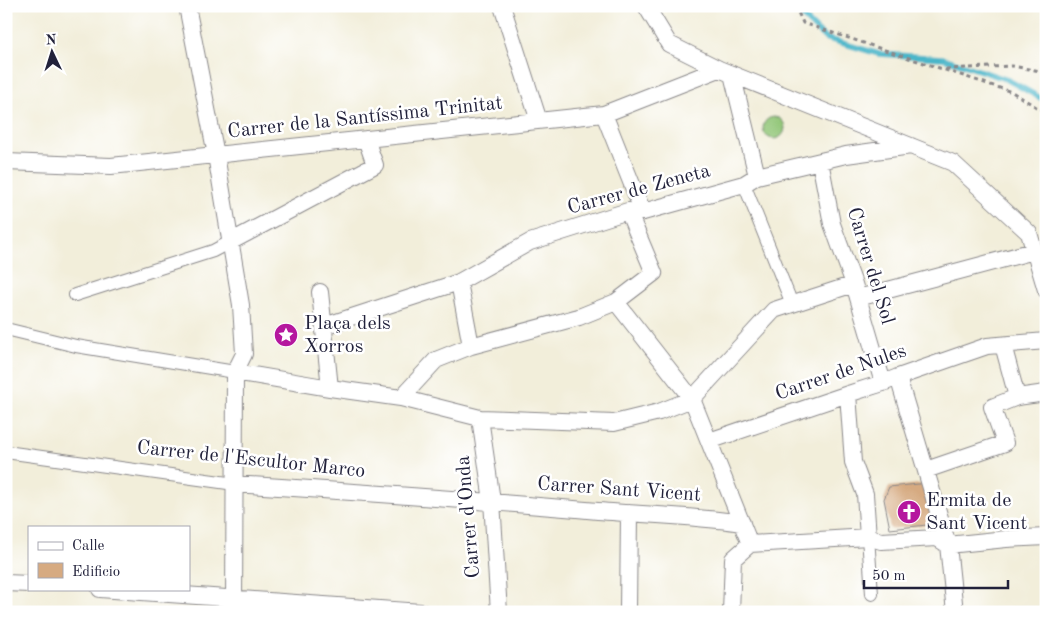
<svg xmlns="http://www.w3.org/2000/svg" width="1052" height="618" font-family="'Old Standard TT',serif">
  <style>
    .green { fill: #92c678; stroke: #5a745a }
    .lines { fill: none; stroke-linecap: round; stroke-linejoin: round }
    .stream { stroke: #4cb6c9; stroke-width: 5.5 }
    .building { fill: #d6aa81 }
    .pedestrian-casing { stroke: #8a888a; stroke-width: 14 }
    .minor-casing { stroke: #8a888a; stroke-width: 18 }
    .path { stroke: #8a888a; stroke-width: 3; stroke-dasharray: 4 4; stroke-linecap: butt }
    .pedestrian { stroke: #fff; stroke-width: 12 }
    .minor { stroke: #fff; stroke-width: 16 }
    .labels { text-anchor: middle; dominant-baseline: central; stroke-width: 5; stroke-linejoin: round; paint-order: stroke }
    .street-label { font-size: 20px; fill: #22223b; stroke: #fff }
    .poi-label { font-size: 20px; fill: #22223b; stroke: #fff; text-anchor: start }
  </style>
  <rect width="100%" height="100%" fill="#fff"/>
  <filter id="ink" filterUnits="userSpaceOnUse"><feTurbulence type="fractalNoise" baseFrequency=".02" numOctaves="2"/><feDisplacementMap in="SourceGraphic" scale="10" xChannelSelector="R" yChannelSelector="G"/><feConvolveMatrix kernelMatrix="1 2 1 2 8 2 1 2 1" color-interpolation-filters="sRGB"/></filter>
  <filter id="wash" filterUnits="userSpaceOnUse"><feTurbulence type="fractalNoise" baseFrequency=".0096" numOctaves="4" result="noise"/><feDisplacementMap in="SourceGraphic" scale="20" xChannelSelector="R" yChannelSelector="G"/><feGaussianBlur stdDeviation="1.12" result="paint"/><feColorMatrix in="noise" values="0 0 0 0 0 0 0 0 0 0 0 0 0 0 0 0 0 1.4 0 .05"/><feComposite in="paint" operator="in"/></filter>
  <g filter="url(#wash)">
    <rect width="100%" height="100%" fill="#f2eeda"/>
    <!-- green -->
    <path class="green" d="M763 128a11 11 0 1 1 22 0a11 11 0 1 1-22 0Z"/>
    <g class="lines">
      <!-- stream -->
      <path class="stream" d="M792,6l33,32 54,16 64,4 65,22 38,21"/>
    </g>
    <g id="blocks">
      <!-- building -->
      <path class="building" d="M929,483l7,41 -46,5 -6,-30 5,-12z"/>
    </g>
  </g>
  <g filter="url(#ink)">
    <use href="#blocks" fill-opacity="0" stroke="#8a888a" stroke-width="1"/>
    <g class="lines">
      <!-- pedestrian casing -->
      <g class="pedestrian-casing">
        <path id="pedestrian" d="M744,184l48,120
          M75,295l138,-44 17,-9
          M6,329l70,17 159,26
          M6,452l229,32
          M868,537l4,57"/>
      </g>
      <!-- minor casing -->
      <g class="minor-casing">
        <path id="minor" d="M187,6l29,149 25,150 3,49 -9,18 -1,240
          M502,6l37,115
          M646,6l23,38 50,25 234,94 76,70 17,57
          M732,74l25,102
          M604,114l39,98
          M820,161l12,63 22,60 29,99
          M6,162l105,4 493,-52 115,-45
          M230,242l145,-77 -9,-26
          M459,282l12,64
          M320,292l10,96
          M858,298l176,-47
          M616,302l76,97 58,145
          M324,326l135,-44 71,-40 98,-31 15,1 101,-28 13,-8 89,-21 65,-9
          M1003,345l14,52 29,-4
          M235,372l95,16 71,10 79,20 134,5 45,-11 33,-13 82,-89 80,-26
          M898,377l50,168 7,67
          M848,394l5,68 12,32 3,43
          M401,398l35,-38 35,-14 108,-29 37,-15 38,-29 -26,-62
          M480,418l12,83 7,111
          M709,441l139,-47 35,-11 15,-6 89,-31 59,-5
          M926,470l79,-27 -13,-36 25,-10
          M235,484c121,8 242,16 363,27 48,4 96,5 144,12
          M750,544l118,-7 13,4 56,-3 11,7
          M948,545l58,-6 40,-2
          M6,583l23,1
          M100,589l321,23
          M628,612l1,-99
          M731,612l2,-53 17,-15"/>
      </g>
      <!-- path -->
      <path class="path" d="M795,6l8,17 209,69 34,21
        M946,69l66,-3 34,6"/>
      <!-- pedestrian -->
      <use href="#pedestrian" class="pedestrian"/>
      <!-- minor -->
      <use href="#minor" class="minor"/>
    </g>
  </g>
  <!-- icons -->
  <defs>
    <g id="sight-disc" transform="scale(1.25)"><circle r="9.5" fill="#b5179e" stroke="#fff"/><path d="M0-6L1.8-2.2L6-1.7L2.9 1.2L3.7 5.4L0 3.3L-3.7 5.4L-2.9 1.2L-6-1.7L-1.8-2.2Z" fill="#fff"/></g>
    <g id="church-disc" transform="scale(1.25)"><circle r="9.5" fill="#b5179e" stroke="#fff"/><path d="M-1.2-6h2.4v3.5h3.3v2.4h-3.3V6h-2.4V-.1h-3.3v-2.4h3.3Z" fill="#fff"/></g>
  </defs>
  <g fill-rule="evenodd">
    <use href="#sight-disc" x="286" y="335"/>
    <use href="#church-disc" x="909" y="512"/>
  </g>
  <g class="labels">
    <!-- street labels -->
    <g class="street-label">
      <text transform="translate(365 118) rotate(-6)">Carrer de la Santíssima Trinitat</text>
      <text transform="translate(639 190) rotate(-15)">Carrer de Zeneta</text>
      <text transform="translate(870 266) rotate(73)">Carrer del Sol</text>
      <text transform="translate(841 373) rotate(-19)">Carrer de Nules</text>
      <text transform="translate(251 460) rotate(6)">Carrer de l'Escultor Marco</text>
      <text transform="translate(619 490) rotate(4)">Carrer Sant Vicent</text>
      <text transform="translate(469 517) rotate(-95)">Carrer d'Onda</text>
    </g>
    <!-- poi labels -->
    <g class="poi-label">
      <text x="304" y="324">Plaça dels<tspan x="304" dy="23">Xorros</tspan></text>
      <text x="926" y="501">Ermita de<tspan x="926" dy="23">Sant Vicent</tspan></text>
    </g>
  </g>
  <!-- margin -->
  <rect width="1052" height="618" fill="none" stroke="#fff" stroke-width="25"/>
  <!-- legend -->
  <rect x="28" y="526" width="162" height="65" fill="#ffffff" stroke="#a7a7b1"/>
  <rect x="38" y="542" width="25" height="8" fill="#ffffff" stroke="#a7a7b1"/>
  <text x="72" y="550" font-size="15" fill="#22223b">Calle</text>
  <rect x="38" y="563" width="25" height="15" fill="#d6aa81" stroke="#a7a7b1"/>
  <text x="72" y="576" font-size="15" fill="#22223b">Edificio</text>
  <!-- north arrow -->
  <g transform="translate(52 52) rotate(356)" stroke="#ffffff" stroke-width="4" paint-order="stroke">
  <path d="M0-4L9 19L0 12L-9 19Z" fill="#22223b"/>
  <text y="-8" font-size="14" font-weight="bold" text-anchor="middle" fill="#22223b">N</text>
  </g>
  <!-- scale -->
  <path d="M864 580v8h144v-8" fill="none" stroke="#22223b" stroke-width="2.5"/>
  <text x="872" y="580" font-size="15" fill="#22223b" stroke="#ffffff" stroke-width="4" paint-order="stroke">50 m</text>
</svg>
